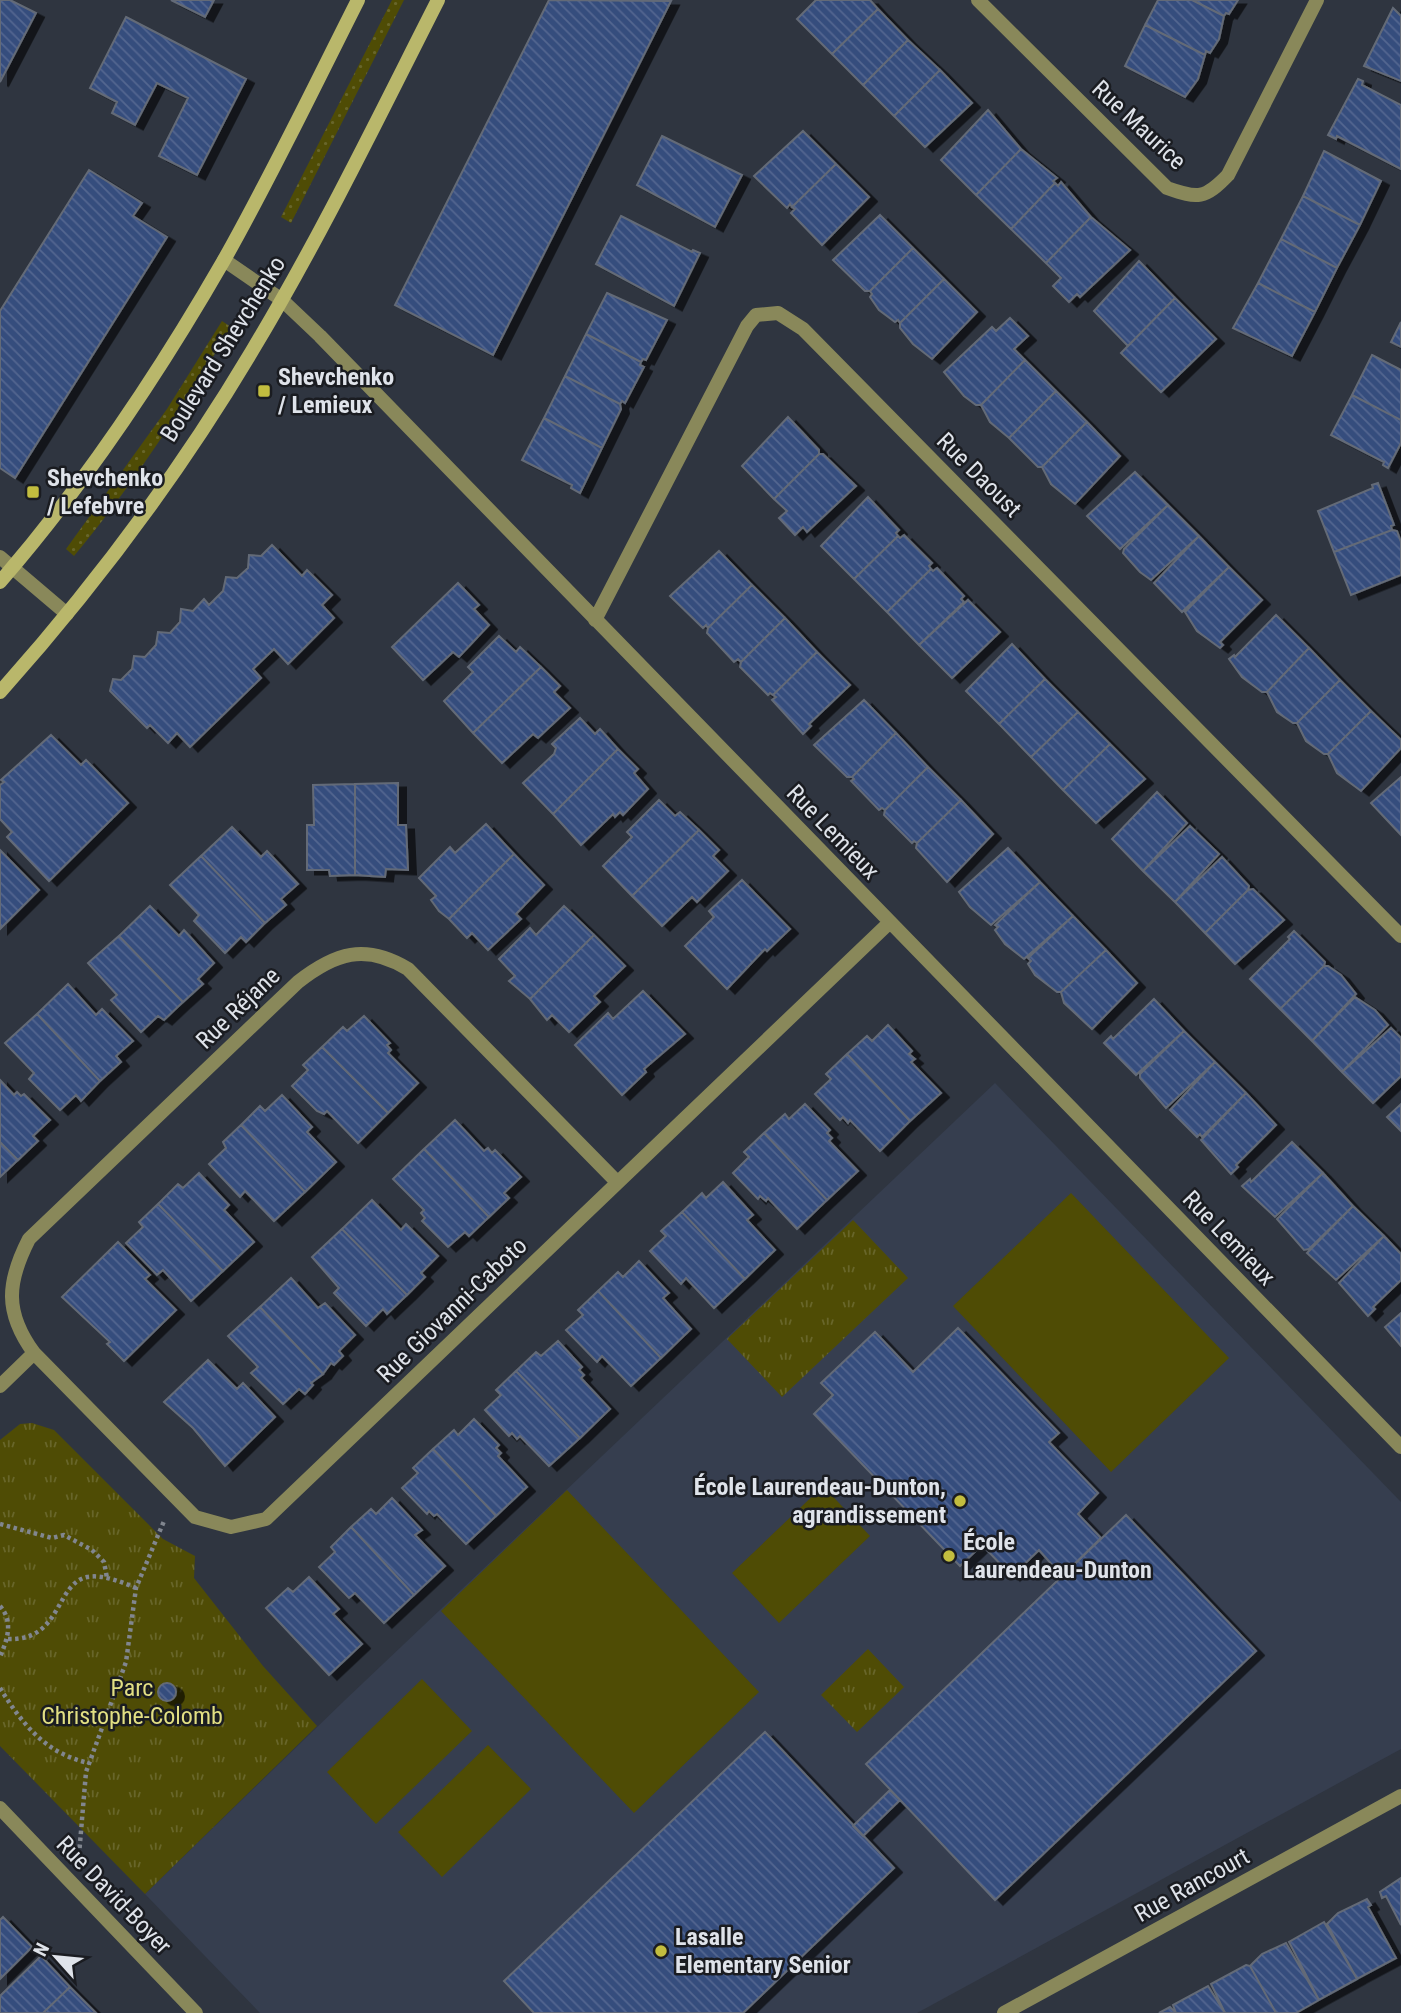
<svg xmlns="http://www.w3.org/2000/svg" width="1401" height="2013" font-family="'Roboto Condensed',sans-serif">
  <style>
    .built { fill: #363e4f }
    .grass { fill: url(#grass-dots) }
    .park { fill: url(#park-tufts) }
    .pitch { fill: #4f4c05 }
    .building { fill: url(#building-back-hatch); stroke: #646b77; stroke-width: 2; filter: url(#shadow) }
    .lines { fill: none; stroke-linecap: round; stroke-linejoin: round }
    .path { stroke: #81868f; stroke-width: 4.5; stroke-dasharray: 3.5 3.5; stroke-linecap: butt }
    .street { stroke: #89885a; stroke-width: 14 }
    .secondary { stroke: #b9b76b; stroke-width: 14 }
    .poi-dot { fill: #c2bd3f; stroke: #1a1c21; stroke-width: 2.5 }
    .labels { text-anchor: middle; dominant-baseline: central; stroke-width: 5; stroke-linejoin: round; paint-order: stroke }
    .street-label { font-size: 24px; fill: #dfe3ea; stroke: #1a1c21 }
    .poi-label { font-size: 24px; font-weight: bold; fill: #dfe3ea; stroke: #1a1c21; text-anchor: start }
    .park-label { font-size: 24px; fill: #e2df83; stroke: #1a1c21 }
  </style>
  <defs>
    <pattern id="grass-dots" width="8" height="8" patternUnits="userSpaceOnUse" patternTransform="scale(1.75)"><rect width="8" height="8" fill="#4f4c05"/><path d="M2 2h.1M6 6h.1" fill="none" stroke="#68662a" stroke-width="1.8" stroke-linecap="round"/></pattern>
    <pattern id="park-tufts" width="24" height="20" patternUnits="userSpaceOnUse" patternTransform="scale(1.75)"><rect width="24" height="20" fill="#4f4c05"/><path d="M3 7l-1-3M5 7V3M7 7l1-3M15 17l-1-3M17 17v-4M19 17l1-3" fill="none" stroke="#68662a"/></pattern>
    <pattern id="building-back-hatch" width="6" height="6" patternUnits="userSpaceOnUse" patternTransform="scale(1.75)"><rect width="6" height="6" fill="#364d7d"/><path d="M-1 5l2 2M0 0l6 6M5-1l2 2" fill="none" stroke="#536690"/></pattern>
    <filter id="shadow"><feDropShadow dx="8" dy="4.5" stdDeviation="0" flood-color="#0009"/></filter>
  </defs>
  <rect width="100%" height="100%" fill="#2f3540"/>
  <!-- built -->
  <path class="built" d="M995,1083l406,419v247l-484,264h-657l-115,-119 199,-193z"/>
  <!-- grass -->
  <path class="grass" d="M392,0h12l-113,223 -10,-6z
    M222,321l9,6c-47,79 -98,158 -157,229l-8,-7 101,-140z"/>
  <!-- park -->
  <path class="park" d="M853,1220l55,58 -126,119 -55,-58z
    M32,1423l22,7 109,109 32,17 -1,22 69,88 54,60 -172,168 -145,-148v-306l20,-16z
    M868,1649l36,38 -47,45 -36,-37z"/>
  <!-- pitch -->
  <path class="pitch" d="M1071,1193l158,165 -118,114 -158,-166z
    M823,1486l47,50 -91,87 -47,-50z
    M567,1490l192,202 -125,121 -193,-202z
    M422,1679l50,52 -96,93 -49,-52z
    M488,1745l43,44 -89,88 -44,-45z"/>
  <!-- building -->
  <path class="building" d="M0,0h10l26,13 -36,69z
    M171,0h43l-9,17z
    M549,0l122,1 -178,354 -98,-50z
    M816,0h54l8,9 -46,45 -35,-35z
    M1158,0h34l32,16 -5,23 -9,14 -4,-2 -1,4 -60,-30z
    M1192,0h46l-9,14 -3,-1 -2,3z
    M1393,8l8,8v65l-37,-15z
    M878,9l30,31 -45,45 -31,-31z
    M126,17l120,62 -49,96 -38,-19 29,-58 -31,-15 -22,42 -23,-12 5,-11 -27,-14z
    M1145,25l60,30 -7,24 -13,18 -60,-31z
    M908,40l32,30 -46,46 -31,-31z
    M940,70l32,33 -47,44 -31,-31z
    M1358,79l5,2 -1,4 39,20v64l-64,-33 -1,3 -8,-4z
    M988,110l33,39 -45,46 -35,-35z
    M803,131l33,33 -44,43 -2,-3 -3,4 -33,-32z
    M662,136l80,39 -27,52 -78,-42z
    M1021,149l36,29 -4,3 2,2 -44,46 -35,-34z
    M1324,151l57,30 -21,44 -57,-29z
    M836,164l33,33 -47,48 -31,-32 4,-4 -3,-2z
    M89,170l53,33 -9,13 34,21 -152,241 -15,-10v-157z
    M1061,182l30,35 -45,46 -35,-34 44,-46 3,3z
    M1303,196l57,29 -23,43 -56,-29z
    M880,215l33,33 -43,43h-5l-32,-31z
    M621,216l71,36 1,-2 7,3 -26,53 -78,-42z
    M1091,217l39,33 -50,47 -3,-3 -8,8 -16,-16 8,-8 -15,-15z
    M1281,239l56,29 -22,44 -57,-29z
    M913,248l31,31 -44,44 -2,-3 -3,2 -16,-12 -9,-13 2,-3 -2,-3z
    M1139,261l36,37 -47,48 -34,-35z
    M944,279l33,33 -45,47 -19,-15 -13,-16v-5z
    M1258,283l57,29 -23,44 -59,-28z
    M607,293l60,27 -21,40 -3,-1 -2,3 -55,-28z
    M1175,298l41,41 -55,53 -40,-39z
    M1010,318l18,18 -14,13 11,11 -44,45h-5l-12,-9 -20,-24 48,-45 4,4z
    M1401,322v25l-10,-5z
    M586,334l55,28 -1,3 4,2 -19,36 -3,-2 -2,3 -55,-28z
    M1372,355l29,15v50l-49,-25z
    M1025,360l31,31 -47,47 -19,-16 -9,-17z
    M565,376l55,28 1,5 -19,39 -58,-30z
    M1056,391l31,31 -45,45h-4l-29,-29z
    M1352,395l49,25v23l-13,25 -5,-3 1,-3 -53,-27z
    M788,417l31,33v4l-45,45 -32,-33z
    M544,418l58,30 -22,45 -9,-5 1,-3 -50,-25z
    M1087,422l33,34 -45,48 -24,-20 -9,-17z
    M819,454h4l33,32 -49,46 -4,-5 -8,8 -16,-17 8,-7 -13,-12z
    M1135,472l33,33 -48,44 -33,-33z
    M1378,483l16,42 -3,1 1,4 -58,22 -16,-41 55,-23 -1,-3z
    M868,497l31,33 -3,3 2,3 -44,43 -33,-33z
    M1168,505l31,31 -48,44 -11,-8 -17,-19 1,-4z
    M1392,530l5,1 4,11v33l-50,20 -17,-43z
    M904,535l28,28 -3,3 2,3 -44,43 -33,-33 44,-43 2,2z
    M1199,536l30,31 -47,45 -28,-29z
    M272,545l30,31 5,-6 25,25 -10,10 12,13 -46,46 -14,-15 -21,20 8,9 -71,69 -13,-14 -9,10 -18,-18 -3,3 -37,-37 3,-12 8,1 11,-11 2,-13 11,1 11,-12 2,-13 12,1 10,-11 1,-13 12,2 11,-12 5,6 14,-14 3,-14 11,1 11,-10 1,-13 12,1z
    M719,551l33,34 -44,43 -2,-3 -3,3 -33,-32z
    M1229,567l33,33 -42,42 3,3 -3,3 -23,-17 -12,-19z
    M937,568l27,28 -3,3 3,3 -45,43 -32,-33 44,-43 2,2z
    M458,583l21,22 -5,4 15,16 -30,32 -6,-5 -30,28 -31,-33z
    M752,585l33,33 -44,44 -3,-3 -4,3 -27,-29 1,-5z
    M968,600l32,32 -48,46 -33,-33z
    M1276,615l33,33 -42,44h-5l-20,-15 -13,-18 5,-4 1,2z
    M785,618l32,34 -44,43 -3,-2 -2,2 -28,-28 1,-5z
    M499,636l17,16 4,-5 21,20 -68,66 -29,-32 29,-29 -5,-5z
    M1012,644l33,35 -46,45 -33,-33z
    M1309,648l31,32 -43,43h-4l-16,-11 -10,-20z
    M817,652l33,33 -41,39 2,2 -8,8 -31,-34 4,-3 -3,-2z
    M541,667l19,19 -6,6 16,16 -32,30 -5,-4 -31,29 -29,-30z
    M1045,679l33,33 -47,45 -32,-33z
    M1340,680l31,31 -43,43h-4l-18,-13 -9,-18z
    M864,700l32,33 -44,44h-5l-33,-32z
    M1371,711l30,29v8l-40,43 -24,-18 -9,-19z
    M1078,712l32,32 -47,46 -32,-33z
    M580,718l15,16 5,-5 18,20 -65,65 -30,-31 31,-29 2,-6 -4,-4z
    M896,733l32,34 -43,43 -3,-2 -3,2 -28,-29 3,-2 -2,-2z
    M51,735l30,30 5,-5 42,43 -79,78 -42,-44 5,-5 -12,-13v-34l4,-3 -3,-2z
    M1110,744l35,35 -49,44 -33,-33z
    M618,749l20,20 -4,4 14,16 -25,26 -3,-3 -5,5 -2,-3 -32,31 -28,-31z
    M928,767l33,33 -44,43 -3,-2 -2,2 -28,-28 1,-5z
    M1401,777v58l-30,-32z
    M398,783v42h8l2,45 -22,-1 -1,8 -30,-2v-91z
    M355,784v91l-25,1 -1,-6h-22v-45h7l-1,-40z
    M1157,792l30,31 -44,48 -31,-32z
    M659,800l16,16 5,-4 19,18 -67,66 -29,-30 29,-29 -5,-5z
    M961,800l32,34 -46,48 -31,-34 1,-5z
    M486,824l28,30 -65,65 -10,-8 -8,-11 5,-4 -17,-18 31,-31 5,6z
    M1190,826l29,28 -44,48 -32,-31z
    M232,827l29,30 6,-6 31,33 -17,15 5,6 -21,18 -64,-67z
    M699,830l20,20 -6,6 15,15 -31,31 -5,-5 -30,29 -30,-30z
    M1008,848l32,34 -49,43 -21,-18 -11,-15z
    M0,850l39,40 -39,39z
    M514,854l30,31 -28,29 5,5 -33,31 -16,-17 -5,5 -18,-19z
    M201,856l64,67 -19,19 -5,-5 -16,16 -31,-32 5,-6 -29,-30z
    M1222,857l27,29 -1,4 -43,43 -30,-31z
    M742,880l48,49 -23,22 -2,-2 -38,40 -42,-43 29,-29 -5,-6z
    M1040,882l33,34 -49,43 -19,-15 -10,-14 3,-3 -3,-2z
    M1253,889l31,31 -49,44 -30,-31 43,-43z
    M150,906l29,30 5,-6 30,33 -16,16 5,5 -20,18 -64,-66z
    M564,906l30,29 -64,64 -21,-18 6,-5 -16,-17 31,-31 6,7z
    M1073,916l33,34 -45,42h-4l-22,-17 -7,-11 3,-3 -3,-3z
    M1294,931l31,31 -1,4 -44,43 -30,-30 40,-40 -2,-2z
    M594,935l31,31 -31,30 6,6 -31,30 -17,-17 -5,5 -17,-21z
    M119,936l64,66 -19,18 -6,-4 -17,16 -30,-32 6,-5 -29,-32z
    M1106,950l31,33 -45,46 -28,-26 -3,-11z
    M1324,966h4l13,9 15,19 -44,47 -32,-32z
    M68,984l28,31 6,-6 31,32 -17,15 5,6 -21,19 -63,-67z
    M643,991l42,43 -41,35 2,3 -24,23 -47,-50 33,-32 5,6z
    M1355,997l20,13 13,15 -46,47 -30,-31z
    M1154,999l30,32 -48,44 -32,-32 7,-7 2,3z
    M37,1014l63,67 -19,20 -5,-6 -16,15 -31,-31 5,-6 -29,-30z
    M364,1016l26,27 -3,2 4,5 -3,3 30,30 -30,30 -66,-66 21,-20 4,4z
    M888,1025l24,26 -3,3 6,5 -4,3 30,31 -31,28 -63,-67 20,-18 5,5z
    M1391,1028l10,10v38l-28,27 -31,-31z
    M1184,1031l31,31 -49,46 -26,-30v-4z
    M322,1047l66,66 -30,30 -31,-32 -3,3 -7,-3 -25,-25 16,-16 -5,-5z
    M847,1054l63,67 -30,30 -30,-31 -2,3 -5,-6 -3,3 -25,-26 16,-15 -5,-5z
    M1215,1062l31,31 -44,44 -2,-3 -3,3 -27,-27z
    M0,1080l14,15 3,-3 4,4 3,-2 26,26 -17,16 5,5 -20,19 -18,-18z
    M1246,1093l30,32 -40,40 2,2 -7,7 -30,-34z
    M282,1095l30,32 -5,5 29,30 -31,30 -64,-67 19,-19 5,5z
    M805,1104l25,26 -3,3 5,5 -3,3 29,30 -31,29 -63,-67 21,-19 4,5z
    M1401,1104v27l-14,-14z
    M455,1120l29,31 4,-3 4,5 3,-3 26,27 -17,16 5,5 -20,19 -65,-68z
    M241,1125l64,67 -31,29 -29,-30 -5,6 -31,-33 17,-16 -3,-6z
    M764,1133l63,67 -30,29 -29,-31 -2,3 -6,-5 -2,3 -25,-26 16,-16 -5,-5z
    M0,1142l18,18 -18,17z
    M1292,1142l31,31 -48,44 -33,-31 8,-7 1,3z
    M424,1149l65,68 -20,19 -4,-4 -17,15 -26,-26 3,-3 -4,-5 3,-3 -31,-31z
    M199,1173l30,32 -5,5 30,32 -31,29 -65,-67 20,-20 5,4z
    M1323,1173l30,33 -44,43 -5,1 -27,-31z
    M723,1182l30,33 -6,5 28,30 -30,29 -63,-67 20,-19 4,5z
    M372,1200l29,30 5,-6 32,32 -17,17 4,4 -18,18 -65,-66z
    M158,1204l65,67 -32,30 -28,-31 -6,5 -31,-32 17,-16 -4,-5z
    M1353,1206l31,30 -48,44 -29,-27z
    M682,1212l63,67 -31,29 -28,-30 -5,6 -31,-33 16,-15 -5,-5z
    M342,1229l65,66 -20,19 -4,-5 -17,17 -32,-33 5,-5 -27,-31z
    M1384,1236l17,18v26l-28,27 2,2 -7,7 -29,-33z
    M118,1242l32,33 -5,4 31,31 -52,51 -17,-17 3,-2 -48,-45z
    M639,1261l30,32 -6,5 28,31 -30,29 -63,-67 20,-19 5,5z
    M291,1278l27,30 7,-5 30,32 -16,16 4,5 -9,9 -3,-2 -8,11 -63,-67z
    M598,1291l63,67 -30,28 -29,-30 -5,6 -31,-32 17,-15 -5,-5z
    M260,1307l63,67 -12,9 2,2 -8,9 -6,-5 -16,15 -32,-31 7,-6 -30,-31z
    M1401,1313v33l-16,-19z
    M958,1328l101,105 -10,9 49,51 -20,21 23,24 -39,38 -23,-26 -27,26 -30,-31 -22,21 -146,-152 19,-19 -12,-12 54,-51 38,40z
    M558,1341l24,26 -3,3 5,5 -3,3 29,31 -30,29 -64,-67 20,-19 5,4z
    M208,1360l29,29 6,-6 32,34 -50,49 -32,-38 -29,-26z
    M516,1371l64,67 -31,28 -29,-30 -3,3 -5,-6 -3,3 -24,-26 16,-15 -5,-5z
    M474,1419l25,26 -3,3 5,5 -3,3 29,31 -31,29 -63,-67 21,-19 4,5z
    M433,1449l63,67 -30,28 -29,-30 -3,2 -5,-5 -2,3 -25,-26 16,-15 -5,-5z
    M392,1498l30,32 -7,5 30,31 -31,29 -63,-68 20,-18 5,5z
    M1126,1515l130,136 -261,249 -129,-136z
    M351,1527l63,68 -30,28 -29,-30 -6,5 -30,-31 16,-15 -4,-5z
    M309,1577l30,32 -6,5 29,30 -33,31 -63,-67 22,-20 5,4z
    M158 1692a9 9 0 1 1 18 0a9 9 0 1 1-18 0Z
    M765,1732l129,136 -151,145h-209l-30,-32z
    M890,1790l10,10 -37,36 -10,-10z
    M1401,1878v47l-15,-29 -4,2 -2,-6z
    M1367,1899l4,6 -3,2 28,51 -39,21 -30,-55 11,-11z
    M3,1917l29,30 -32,32v-59z
    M1324,1922l33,57 -38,21 -30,-58z
    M1286,1943l33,57 -23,13h-20l-26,-47 12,-12z
    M41,1956l29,31 -27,26h-43v-17z
    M1246,1965l4,1 26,47h-51l-14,-29z
    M1208,1986l17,27h-49l-3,-8z
    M70,1987l26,26h-53z
    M1170,2007l6,6h-17z"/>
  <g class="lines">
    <!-- path -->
    <path class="path" d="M0,1524l52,14 12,-3 28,15 12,12 3,16
      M0,1606c14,16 7,34 0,51
      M8,1639c54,2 47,-55 79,-62 16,-3 34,5 49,11
      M0,1688c22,36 46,66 89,75
      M79,1855l7,-83 40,-110 10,-74 28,-67"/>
    <!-- street -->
    <path class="street" d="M978,0l189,188c31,11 38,11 61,-13l89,-175
      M224,260l58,40 38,36 1081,1111
      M0,557l67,57
      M595,620l152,-294 9,-11 22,-2 25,16 598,607
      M617,1182l-209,-213c-43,-26 -73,-16 -110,13l-269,257c-22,43 -25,73 5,114l161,164 36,10 35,-8 623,-596
      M0,1386l34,-33
      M0,1808l196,205
      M1004,2013l397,-217"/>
    <!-- secondary -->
    <path class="secondary" d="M0,582c85,-98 159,-209 224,-322 48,-85 90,-173 134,-260
      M0,692c94,-105 180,-220 252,-341 68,-113 126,-233 186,-351"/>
  </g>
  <!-- markers -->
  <g class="poi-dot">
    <rect x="257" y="384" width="14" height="14" rx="3.5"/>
    <rect x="26" y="485" width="14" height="14" rx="3.5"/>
    <circle cx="960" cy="1501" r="7"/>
    <circle cx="949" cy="1556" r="7"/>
    <circle cx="661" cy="1951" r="7"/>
  </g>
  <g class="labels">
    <!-- street labels -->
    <g class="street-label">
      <text transform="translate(1139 125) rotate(43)">Rue Maurice</text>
      <text transform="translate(223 349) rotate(-58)">Boulevard Shevchenko</text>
      <text transform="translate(979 475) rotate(45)">Rue Daoust</text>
      <text transform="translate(833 832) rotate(46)">Rue Lemieux</text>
      <text transform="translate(238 1008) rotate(-44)">Rue Réjane</text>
      <text transform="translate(1229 1238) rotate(46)">Rue Lemieux</text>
      <text transform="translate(452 1310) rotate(-44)">Rue Giovanni-Caboto</text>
      <text transform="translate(1192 1885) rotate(-29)">Rue Rancourt</text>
      <text transform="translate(114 1895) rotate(46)">Rue David-Boyer</text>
    </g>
    <!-- poi labels -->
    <g class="poi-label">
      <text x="278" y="377">Shevchenko<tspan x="278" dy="28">/ Lemieux</tspan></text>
      <text x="47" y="478">Shevchenko<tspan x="47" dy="28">/ Lefebvre</tspan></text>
      <text x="946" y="1487" text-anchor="end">École Laurendeau-Dunton,<tspan x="946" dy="28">agrandissement</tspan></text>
      <text x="963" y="1542">École<tspan x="963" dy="28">Laurendeau-Dunton</tspan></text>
      <text x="675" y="1937">Lasalle<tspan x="675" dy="28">Elementary Senior</tspan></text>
    </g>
    <!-- park labels -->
    <g class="park-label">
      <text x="132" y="1688">Parc<tspan x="132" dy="28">Christophe-Colomb</tspan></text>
    </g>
  </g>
  <!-- north arrow -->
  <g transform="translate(56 1957) rotate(297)" stroke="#1a1c21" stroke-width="5" paint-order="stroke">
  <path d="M0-5L12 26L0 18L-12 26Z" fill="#dfe3ea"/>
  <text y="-10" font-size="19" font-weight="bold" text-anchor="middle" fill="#dfe3ea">N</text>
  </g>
</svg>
